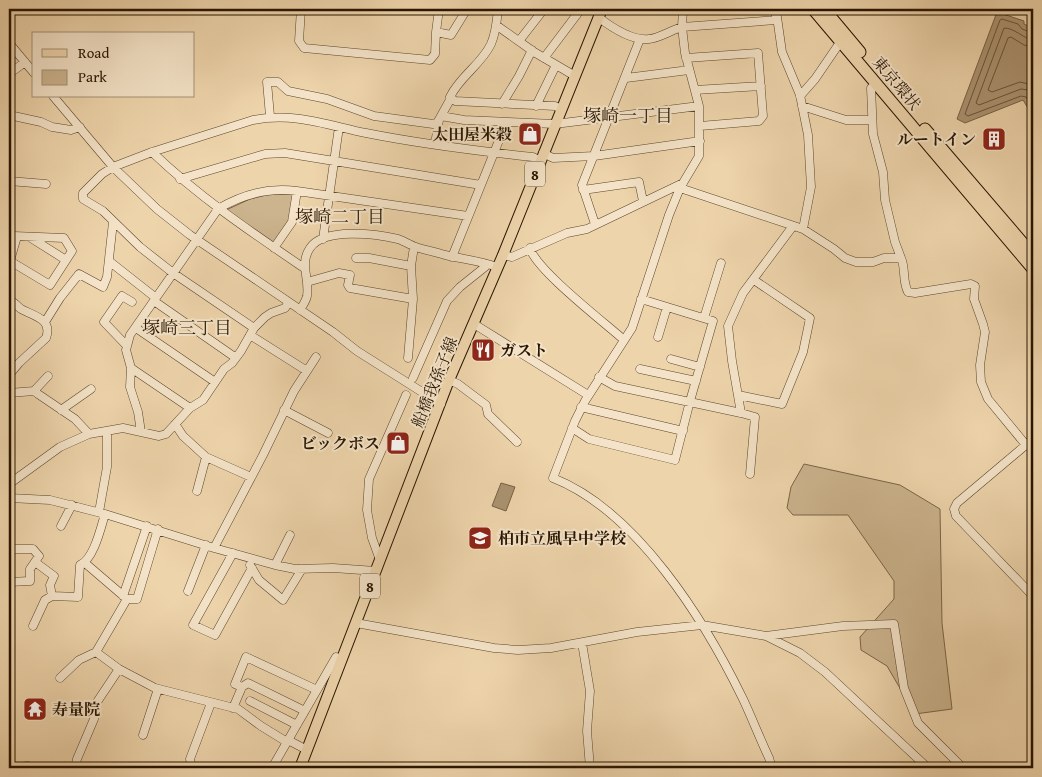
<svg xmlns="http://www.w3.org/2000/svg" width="1042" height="777" font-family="'Gentium Book Plus','Noto Serif JP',serif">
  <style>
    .green { fill: #ccb48e; stroke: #7a6447 }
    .water { fill: #ab9371; stroke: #776144 }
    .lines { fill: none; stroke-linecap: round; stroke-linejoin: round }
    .shore { stroke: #6a5438; stroke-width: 1 }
    .minor-casing { stroke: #5a452b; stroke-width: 9 }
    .major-casing { stroke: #281500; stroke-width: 12 }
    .highway-casing { stroke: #281500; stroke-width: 13 }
    .minor { stroke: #f4e3c8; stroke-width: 8 }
    .major { stroke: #eed4ab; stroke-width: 10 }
    .highway { stroke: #eed4ab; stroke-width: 11 }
    .labels { text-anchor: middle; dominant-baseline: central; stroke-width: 4; stroke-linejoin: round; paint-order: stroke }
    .shield { fill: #f4e3c8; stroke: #65533c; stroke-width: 1 }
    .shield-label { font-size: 15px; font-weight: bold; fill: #281500 }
    .street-label { font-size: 16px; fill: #281500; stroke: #f4e3c8 }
    .poi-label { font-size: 16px; font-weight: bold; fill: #281500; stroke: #f4e3c8; text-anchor: end }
    .neighbourhood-label { font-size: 18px; fill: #281500; stroke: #f4e3c8 }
  </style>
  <rect width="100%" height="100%" fill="#eed4ab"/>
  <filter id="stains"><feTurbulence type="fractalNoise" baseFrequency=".004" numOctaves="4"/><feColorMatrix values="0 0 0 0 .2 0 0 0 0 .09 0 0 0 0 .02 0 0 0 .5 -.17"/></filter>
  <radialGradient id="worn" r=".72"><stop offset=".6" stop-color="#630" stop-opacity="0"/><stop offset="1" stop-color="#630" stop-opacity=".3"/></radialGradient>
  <!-- green -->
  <path class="green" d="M270,194h23l-3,27 -16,23 -48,-34 24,-11z
    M804,464l96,21 40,24 2,114 10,86 -37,5 -28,-48 -26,-16 -1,-13 34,-38v-18l-46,-66h-55l-6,-7 4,-21z"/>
  <!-- water -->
  <path class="water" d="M997,12l27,9v3l6,3 3,4v82h-2l-8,-13 -58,23 -8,-4z
    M501,483l14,4 -9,24 -14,-5z"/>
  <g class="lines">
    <!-- shore -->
    <path class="shore" d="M1033,33l-11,-4 -4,-5 -16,-5 -2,1 -35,94 3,2 53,-20 5,1 7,10
      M1033,40c-11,-2 -18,-12 -29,-12l-28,75 3,2 42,-16 7,1 5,6
      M1033,47l-9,-2 -13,-8 -3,1 -20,52 4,2 28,-10 13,3"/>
    <!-- minor casing -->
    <g class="minor-casing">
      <path id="minor" d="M301,9l-2,32 5,7 126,12 5,-6 1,-22
        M439,9l-3,23 15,3 16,-26
        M498,9c-1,11 -2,24 -7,35 -10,21 -31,32 -41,53l5,4 100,5 6,3
        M683,9l-1,18 3,26 14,53v50l-19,32 -11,27 -37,113 -47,73 -10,20 -22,57c84,33 152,143 190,221 9,19 17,40 26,59l3,10
        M773,9l4,8 5,35 18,43 8,40 3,52 -8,42
        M598,17c13,10 34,24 51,22 8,0 23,-9 33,-12l95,-7
        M496,25l38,27 41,24
        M519,41l25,-32
        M9,43l25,30
        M544,58l37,-49
        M686,58l72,-5 5,63 -4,5 -59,5
        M9,74l16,-12
        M626,78l63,-8
        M876,83l-5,5 2,46 10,38 2,28 10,42 6,16
        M695,90l66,-4
        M53,96l60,71 44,42 33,26 143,97 24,19 84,53
        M800,96l15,-17 26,-38
        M502,104l17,-28 13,-26
        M536,106l20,-41
        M802,106l44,14h26
        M9,115l32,7 11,5 19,3 9,-3
        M270,116l-3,-34h11l10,9 39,8 47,17 59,8 4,-1 4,-7 23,4 91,4 144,-18
        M441,116l10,-18
        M435,144l4,-24
        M152,152c47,45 99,80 152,116
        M543,153l10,5 41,-2 106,-15
        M180,179l85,-25 20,-1 196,32
        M9,181l37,3
        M680,188l123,41 31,20 11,9 11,4h17l11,-4h17c5,11 1,23 7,34l7,1 56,-9 4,2 -1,13 9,25 2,8 -5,33 1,17 7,17 38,46
        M583,190l56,-8 4,19
        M595,224l-13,-39 58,-146
        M9,236h5l2,4 -7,24
        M31,238l35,22
        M323,239l16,-112
        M274,248l18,-26 5,-31
        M530,248c5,21 75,75 94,92
        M503,255l9,2 55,-24 20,-4 96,-46
        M452,257l54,-134
        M356,258h13l42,8
        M10,261l40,24 22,-34 -8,-13 -50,-2
        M109,261l47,37
        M307,282l32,-9 11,2 -2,10 2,3 63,11
        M9,299c4,2 8,7 12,10 13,7 32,10 25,29l-27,25 -10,12
        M154,301l82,57
        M300,310c3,-5 6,-9 7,-14 3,-17 -8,-32 3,-48 14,-21 67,-14 88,-9 6,2 12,6 18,8 9,3 19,5 29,8 17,4 36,6 52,12
        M704,318l17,-55
        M45,322l15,-24 19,-24 24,13 4,-10 6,-55
        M474,324l114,71
        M136,328l79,54
        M254,328l-81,-55 -33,-26 -37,-36 -20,-12v-6l19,-19 11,-7 39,-15 101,-32c41,-8 74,5 113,13 55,11 112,18 167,24l7,4
        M250,335l57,36
        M658,337l9,-30
        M127,346l-23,-24 18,-26 10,6
        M408,358l5,-59 -2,-33 3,-19
        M671,359l29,8
        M131,368l59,40
        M640,369l56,12
        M599,377l16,9 126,27 14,4 -5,57
        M413,378l34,-77 13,-14 25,-20v-3
        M449,380l9,4 28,21 2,9 29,28
        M34,391l14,-15
        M9,393l25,-2 4,3 37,25 14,15 34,-6 36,8 7,-2 24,-26 13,-8 21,-31 8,-6 9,-12 13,-23 11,-11 6,-4 14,-5 4,-6
        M738,395l44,9 21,-52 7,-34 -56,-38
        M581,407l102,24
        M61,410l30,-21
        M284,410l44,23
        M741,413l-9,-52 -4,-35 15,-33 50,-67
        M175,424l8,12 23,21 45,20
        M572,428l17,11 86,21 15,-59 23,-80 -72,-22
        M141,432l-3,-20 -8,-25 1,-19 -5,-18 4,-15 88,-126c25,-15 50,-22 79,-18l171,25
        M1033,439l-76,64 -3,6 2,7 77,80
        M9,484l51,-37 29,-13
        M197,491l9,-34
        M9,498l41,2 55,14 109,34 61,17 20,4 38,-1 43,3
        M99,512l8,-45v-36
        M61,526l11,-21
        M214,548l49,-93 31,-64 22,-34
        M9,549h24l6,7 -9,13v12l-21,1
        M233,553l-40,72 22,10 37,-67
        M380,560l-8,-22 -5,-28 2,-31 37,-84
        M35,562l19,14 -4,9 2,11
        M250,565l9,15 24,20 19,-31
        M275,565l15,-30
        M188,591l18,-46
        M123,596l24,-70
        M127,599h10l21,-70
        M356,623l138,25 24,2 33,-2 86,-16 65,-7 64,11 34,17 25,19 103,96
        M33,626l12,-26 7,-4 26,1 2,-32c14,-6 21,-38 25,-51
        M766,636l77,-10 51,-2 10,64 14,35 45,45
        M582,643l8,48 -3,40 3,37
        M96,652l23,17 36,19 83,21 23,17 26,16
        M60,678l19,-18 17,-8 31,-53 -42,-36
        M242,687l6,-4 57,28
        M250,701l47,24
        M233,708l9,-21 -7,-3 11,-27 71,33
        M143,735l15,-46
        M288,740l19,10
        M9,768l19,-2 3,2
        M75,768l2,-9 17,-40 1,-14 24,-36
        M192,768l-2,-9 21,-56
        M272,768l64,-111 6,2"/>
    </g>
    <!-- major casing -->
    <g class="major-casing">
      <path id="major" d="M300,768l149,-388 54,-125 99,-246"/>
    </g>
    <!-- highway casing -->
    <g class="highway-casing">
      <path id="highway" d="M813,9l220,260
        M824,9l36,43
        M925,129l108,126"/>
    </g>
    <!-- minor -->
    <use href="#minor" class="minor"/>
    <!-- major -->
    <use href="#major" class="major"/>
    <!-- highway -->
    <use href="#highway" class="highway"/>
  </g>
  <!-- icons -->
  <defs>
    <g id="shop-square" transform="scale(1.25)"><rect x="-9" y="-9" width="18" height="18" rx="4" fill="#8f2418" stroke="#f4e3c8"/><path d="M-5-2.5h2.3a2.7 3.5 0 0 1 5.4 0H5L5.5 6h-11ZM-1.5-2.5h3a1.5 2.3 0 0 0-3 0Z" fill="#fff"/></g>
    <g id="building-square" transform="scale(1.25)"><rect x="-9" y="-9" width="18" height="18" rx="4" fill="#8f2418" stroke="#f4e3c8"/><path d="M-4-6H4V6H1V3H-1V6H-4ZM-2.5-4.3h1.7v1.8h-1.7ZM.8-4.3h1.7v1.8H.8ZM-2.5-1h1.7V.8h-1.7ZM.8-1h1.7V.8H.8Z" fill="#fff"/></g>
    <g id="restaurant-square" transform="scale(1.25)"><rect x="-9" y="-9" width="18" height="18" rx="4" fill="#8f2418" stroke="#f4e3c8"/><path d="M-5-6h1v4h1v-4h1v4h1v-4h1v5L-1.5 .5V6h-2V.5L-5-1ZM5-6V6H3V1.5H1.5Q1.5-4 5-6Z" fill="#fff"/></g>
    <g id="school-square" transform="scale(1.25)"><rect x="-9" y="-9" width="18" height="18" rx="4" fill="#8f2418" stroke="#f4e3c8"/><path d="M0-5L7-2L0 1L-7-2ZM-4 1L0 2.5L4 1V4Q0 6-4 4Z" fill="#fff"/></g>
    <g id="temple-square" transform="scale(1.25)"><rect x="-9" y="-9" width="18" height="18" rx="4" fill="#8f2418" stroke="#f4e3c8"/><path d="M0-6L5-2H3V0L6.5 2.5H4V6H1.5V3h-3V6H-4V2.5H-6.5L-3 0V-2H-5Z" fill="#fff"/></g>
  </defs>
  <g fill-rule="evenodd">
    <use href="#shop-square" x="530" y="134"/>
    <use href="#building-square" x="994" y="139"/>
    <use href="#restaurant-square" x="483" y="350"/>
    <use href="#shop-square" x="398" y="443"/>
    <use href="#school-square" x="480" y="538"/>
    <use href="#temple-square" x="35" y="709"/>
  </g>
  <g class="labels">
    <!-- shield labels -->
    <g class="shield">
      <rect x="525" y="161.5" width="20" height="25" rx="4"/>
      <rect x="360" y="573.5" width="20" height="25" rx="4"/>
    </g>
    <g class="shield-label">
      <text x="535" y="174">8</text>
      <text x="370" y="586">8</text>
    </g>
    <!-- street labels -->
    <g class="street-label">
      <text transform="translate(897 83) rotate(50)">東京環状</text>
      <text transform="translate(434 382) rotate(-68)">船橋我孫子線</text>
    </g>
    <!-- poi labels -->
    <g class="poi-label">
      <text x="512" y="134">太田屋米穀</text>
      <text x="976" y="139">ルートイン</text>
      <text x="500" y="350" text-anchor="start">ガスト</text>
      <text x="380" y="443">ビックボス</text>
      <text x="498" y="538" text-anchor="start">柏市立風早中学校</text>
      <text x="52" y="709" text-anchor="start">寿量院</text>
    </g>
    <!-- neighbourhood labels -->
    <g class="neighbourhood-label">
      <text x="628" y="115">塚崎一丁目</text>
      <text x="340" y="216">塚崎二丁目</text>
      <text x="187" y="327">塚崎三丁目</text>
    </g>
  </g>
  <!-- margin -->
  <rect width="1042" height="777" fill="none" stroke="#eed4ab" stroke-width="30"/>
  <rect x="10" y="10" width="1022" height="757" fill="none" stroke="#281500" stroke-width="2.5"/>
  <rect x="15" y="15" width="1012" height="747" fill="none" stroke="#281500"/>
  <!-- legend -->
  <rect x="32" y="32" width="162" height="65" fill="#f4e3c8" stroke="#a29178"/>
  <rect x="42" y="49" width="25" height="8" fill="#eed4ab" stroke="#a29178"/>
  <text x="78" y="58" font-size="15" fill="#281500">Road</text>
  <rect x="42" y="70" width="25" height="15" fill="#ccb48e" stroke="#a29178"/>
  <text x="78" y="82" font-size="15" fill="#281500">Park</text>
  <rect width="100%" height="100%" filter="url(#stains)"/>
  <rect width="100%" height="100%" fill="url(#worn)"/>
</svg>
